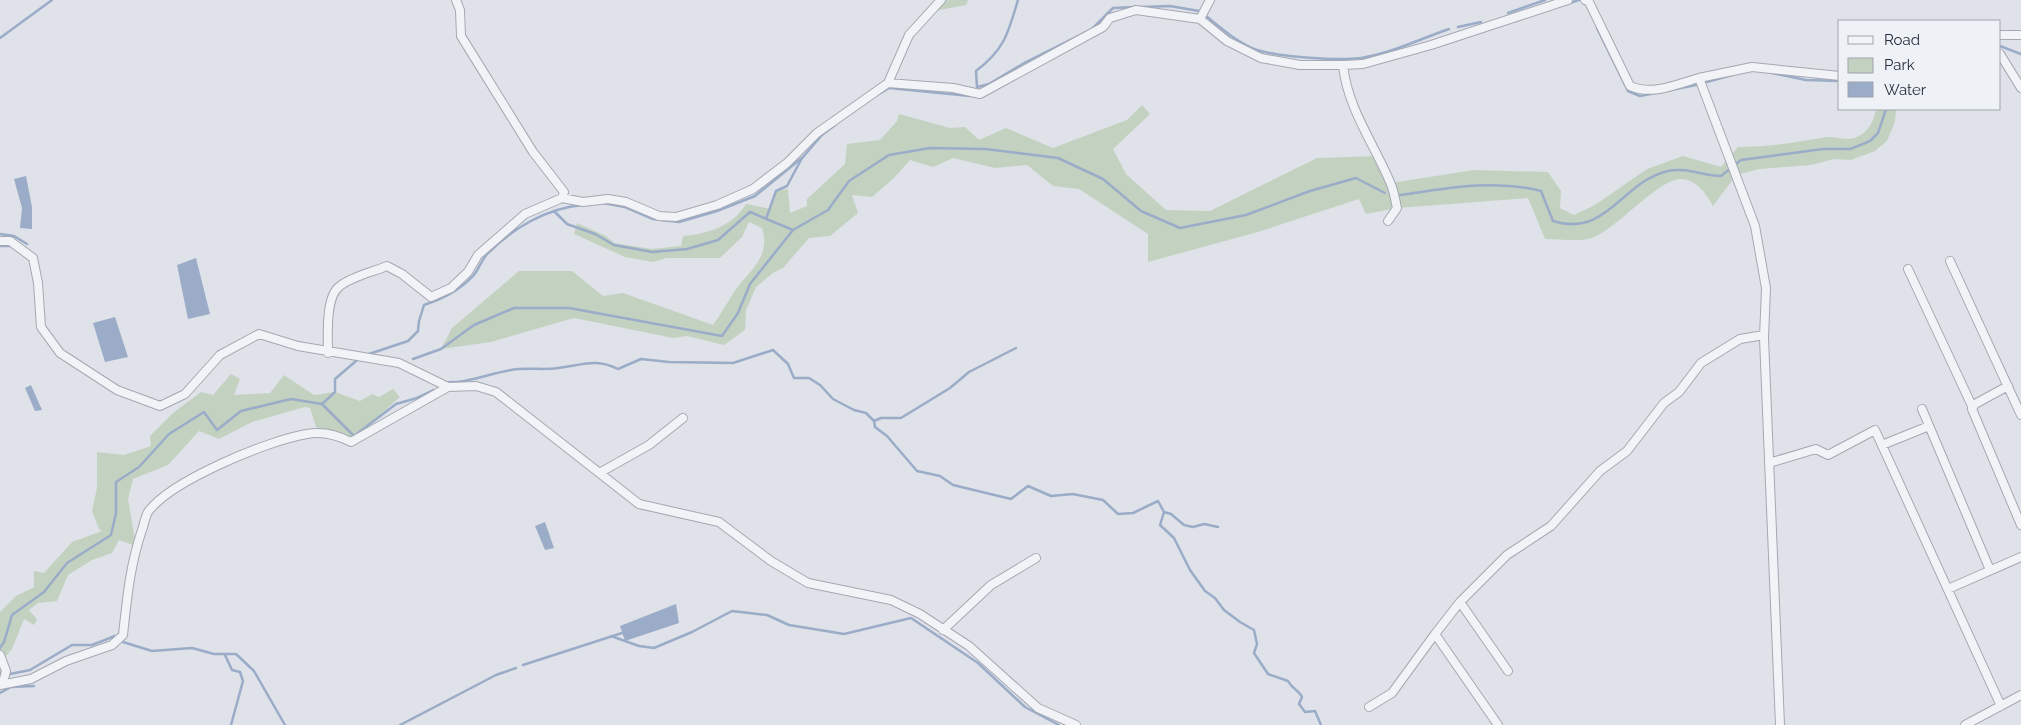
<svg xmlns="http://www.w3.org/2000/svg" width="2021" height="725" font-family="Raleway,sans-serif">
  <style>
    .green { fill: #c3d2c0 }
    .water { fill: #9aacc8 }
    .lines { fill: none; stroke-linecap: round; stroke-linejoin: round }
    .stream { stroke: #9aacc8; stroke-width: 2.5 }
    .minor-casing { stroke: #a4a8b2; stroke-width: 10 }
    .minor { stroke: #f2f3f7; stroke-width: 8 }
  </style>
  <rect width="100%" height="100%" fill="#dfe2e8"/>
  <!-- green -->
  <path class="green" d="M941,0h27l-2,5 -37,7z
    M1142,105l8,9 -37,35 13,25 40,36 44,1 107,-53 60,-2 14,27 83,-13 74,2 13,19 -1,17 14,7 21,-10 52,-36 36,-13 38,11 17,-20c30,0 60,-5 89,-10 10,-1 18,5 30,0 12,-5 17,-17 19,-28h20l-1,13 -8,19 -12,10 -24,9 -17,-1 -23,6 -52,4 -23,6 -23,31c-6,-12 -17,-26 -31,-27 -22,-2 -65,50 -90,59 -13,4 -33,1 -47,1l-17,-41 -131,10 -31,6 -7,-15 -101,33 -110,30v-28l-69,-45 -26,-3 -26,-21 -32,3 -42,-10 -20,9 -23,-7 -16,18 -22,19 -20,-2 6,18 -28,23 -21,2 -26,30 -10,5 -17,14 -10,23 -1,20 -21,15 -37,-9 -14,2 -99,-20 -83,24 -50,7 11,-21 67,-57h53l31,25 20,-3 90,32c8,-11 14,-22 21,-33 16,-23 37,-34 28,-64l-13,-6 -7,15 -22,21h-54l-13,4 -28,-5 -51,-23 3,-11 29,13 8,7 38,6 29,-3 2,-10c25,-2 50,-10 63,-32l25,5 5,-18 12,-2 2,24 17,-7v-7l38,-35 2,-20 33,-4 17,-19 2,-7 51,14 15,-1 14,13 27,-12 47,20 74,-28z
    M231,374l9,5 -6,16 36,-2 14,-18 30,20 21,-3 25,9 12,-7 7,3 14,-8 7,8 -28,25 -22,15 -34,-10 -6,-19 -5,-1 -53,15 -33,17 -20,-8 -31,34 -35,14 -5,20 8,47 -17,-6 -7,13 -20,7 -24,15 -11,26 -19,2 -9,7 8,9 -3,6 -10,-6 -12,30 -10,12 4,10 -6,14v-73l16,-16 18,-9v-16l10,2 28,-31 30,-11 -3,-2 -7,-18 5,-23v-36l27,3 27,-9 -1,-10 23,-23 28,-21 12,3z"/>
  <!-- water -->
  <path class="water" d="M26,176l6,31v22l-12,-1 2,-20 -8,-29z
    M196,258l14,56 -22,5 -11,-54z
    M115,317l13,40 -23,5 -12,-39z
    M31,385l11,25 -7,1 -10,-23z
    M545,522l9,26 -9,2 -10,-24z
    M676,604l3,19 -54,18 -5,-15z"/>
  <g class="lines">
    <!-- stream -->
    <path class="stream" d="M1018,0c-10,33 -13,49 -42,71l1,16 12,-3 37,-22 66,-33 21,-21 22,-1
      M1570,3l9,-3
      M1141,7l29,-1 29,5
      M1508,13l37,-13
      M1206,16c16,13 32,27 51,34 24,7 80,11 104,8 31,-5 59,-19 88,-29
      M1516,21l8,-3
      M1458,27l23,-5
      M1597,28l31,63 12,5 16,-3
      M0,38l52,-38
      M2000,46l21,8
      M1436,47l73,-24
      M1772,73l34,7 34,1
      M1707,82l25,-7
      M1666,91l30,-6
      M879,94l10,-6 81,8
      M1400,195c48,-7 94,-16 141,-4l12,30c54,17 68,-39 115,-50 19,-4 35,5 53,5l20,-16 82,-11h27l8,-3 12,-5 8,-8 8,-24
      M603,203l22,4 28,12 26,3 38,-11 38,-15 48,-39 19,-22 13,-10
      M554,211l13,13 28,10 19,11 38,7 35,-3 31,-9 32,-28 43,18
      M766,219l10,-28 11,-5 15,-28
      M0,234l14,2 13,8
      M0,246h13
      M369,354l39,-13 10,-10 1,-10 5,-16c19,-6 36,-15 49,-29 6,-7 9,-17 15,-23 25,-25 59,-45 95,-48
      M413,359l28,-10 33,-24 40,-17h55l153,28 16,-23 12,-29 43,-54 35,-20 21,-29 40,-26 41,-7 55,1 73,9 45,21 38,32 39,17 66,-13 64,-24 46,-13 29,15
      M444,382c25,2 50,-11 75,-13 13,-1 26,1 39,-1 25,-3 38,-10 60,1l23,-10 28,3 64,1 40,-13 15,14 6,14h15l11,7 13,14 21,11 12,3 8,8 1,6 12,9 30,35 23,5 13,9 58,14 17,-13 23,10 22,-2 30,6 15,14 15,-1 25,-12 6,11 -4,13 14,13 16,32 15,21 10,7 9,12 16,12 14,8 3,14 -3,9 14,21 20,7c4,8 11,9 14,16l-3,7 6,8 10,-1 6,14
      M322,404l13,-12v-13l21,-18
      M874,421l7,-3h20l49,-30 19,-16 47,-24
      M1164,512l7,2 13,11 9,2 11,-3 14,3
      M611,636l28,10 15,2 38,-16 40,-21 35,4 22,10 55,9 67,-16 67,45 47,44 34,18
      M123,642l29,9 40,-3 22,6h22l18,17 31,54
      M0,648l4,-6 8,-27 32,-23 23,-29 44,-28 5,-22v-31l23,-15 30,-33 35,-22 13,18 24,-19 50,-12 31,5 32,32 42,-32 21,-6 17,-8
      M225,655l7,15 8,2 3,9 -12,44
      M523,665l99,-32
      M0,674l1,-1
      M10,674l20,-4 42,-25h20l23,-9
      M0,693l11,-6 23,-1
      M400,725l96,-50 20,-7"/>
    <!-- minor casing -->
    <g class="minor-casing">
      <path id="minor" d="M456,0l4,10 1,26 72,116 31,40 -2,6
        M1585,0l4,2 41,84c22,10 47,-2 69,-8
        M1200,19l10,-19
        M2000,35h21
        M2000,54l21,34
        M1343,65c4,42 31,79 47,117 4,8 5,18 7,26l-9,13
        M888,83l65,5 27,6 123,-67 7,-9 26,-8 64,9 27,22 34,17 39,7h43l20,-1 68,-19 137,-45
        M0,241h10l23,17 5,25 3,44 19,26 57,37 43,16 25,-12 35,-39 39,-21 39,12 101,17 49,24 28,-1 20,6 143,112 80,18 52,39 37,22 83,17 29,14 49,32 69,62 38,17
        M1950,261l71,154
        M1908,269l64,137
        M328,353c0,-17 -3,-57 12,-67 12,-10 33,-14 47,-20l15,8 29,23 20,-9 17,-16 10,-17 47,-41 37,-16 21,4 25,-3 18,3 33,14 17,1 41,-12 36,-16 34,-26 30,-30 71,-50 21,-48 32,-35
        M2008,386l-33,18 -3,5 49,116
        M1922,409l68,161
        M1882,445l47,-19
        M1769,463l47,-14 12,6 47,-25 126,276
        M601,472l48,-27 34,-27
        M1948,589l73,-32
        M1460,602l47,-47 44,-29 49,-55 27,-20 37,-48 15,-11 22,-29 39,-24 24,-4
        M943,630l48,-45 45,-27
        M1435,634l25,-32 48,69
        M0,655l6,16 -3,12
        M0,685l31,-6 35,-18 46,-16 11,-10c4,-37 7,-70 19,-105 2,-5 3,-13 6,-18 22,-31 121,-72 159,-78 16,-3 30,1 44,8l97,-55
        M1369,707l23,-14 43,-59 63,91
        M1780,725l-16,-387 2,-50 -11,-62 -56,-148 53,-11 88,9
        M1965,725l56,-30"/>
    </g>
    <!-- minor -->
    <use href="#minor" class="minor"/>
  </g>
  <!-- legend -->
  <rect x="1838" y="20" width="162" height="90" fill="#eef1f6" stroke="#9fa3ad"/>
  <rect x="1848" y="36" width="25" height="8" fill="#f2f3f7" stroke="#9fa3ad"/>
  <text x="1884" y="45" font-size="15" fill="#282e3f">Road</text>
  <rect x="1848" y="58" width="25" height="15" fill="#c3d2c0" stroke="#9fa3ad"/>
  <text x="1884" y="70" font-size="15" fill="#282e3f">Park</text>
  <rect x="1848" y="82" width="25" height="15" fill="#9aacc8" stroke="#9fa3ad"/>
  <text x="1884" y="95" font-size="15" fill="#282e3f">Water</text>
</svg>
